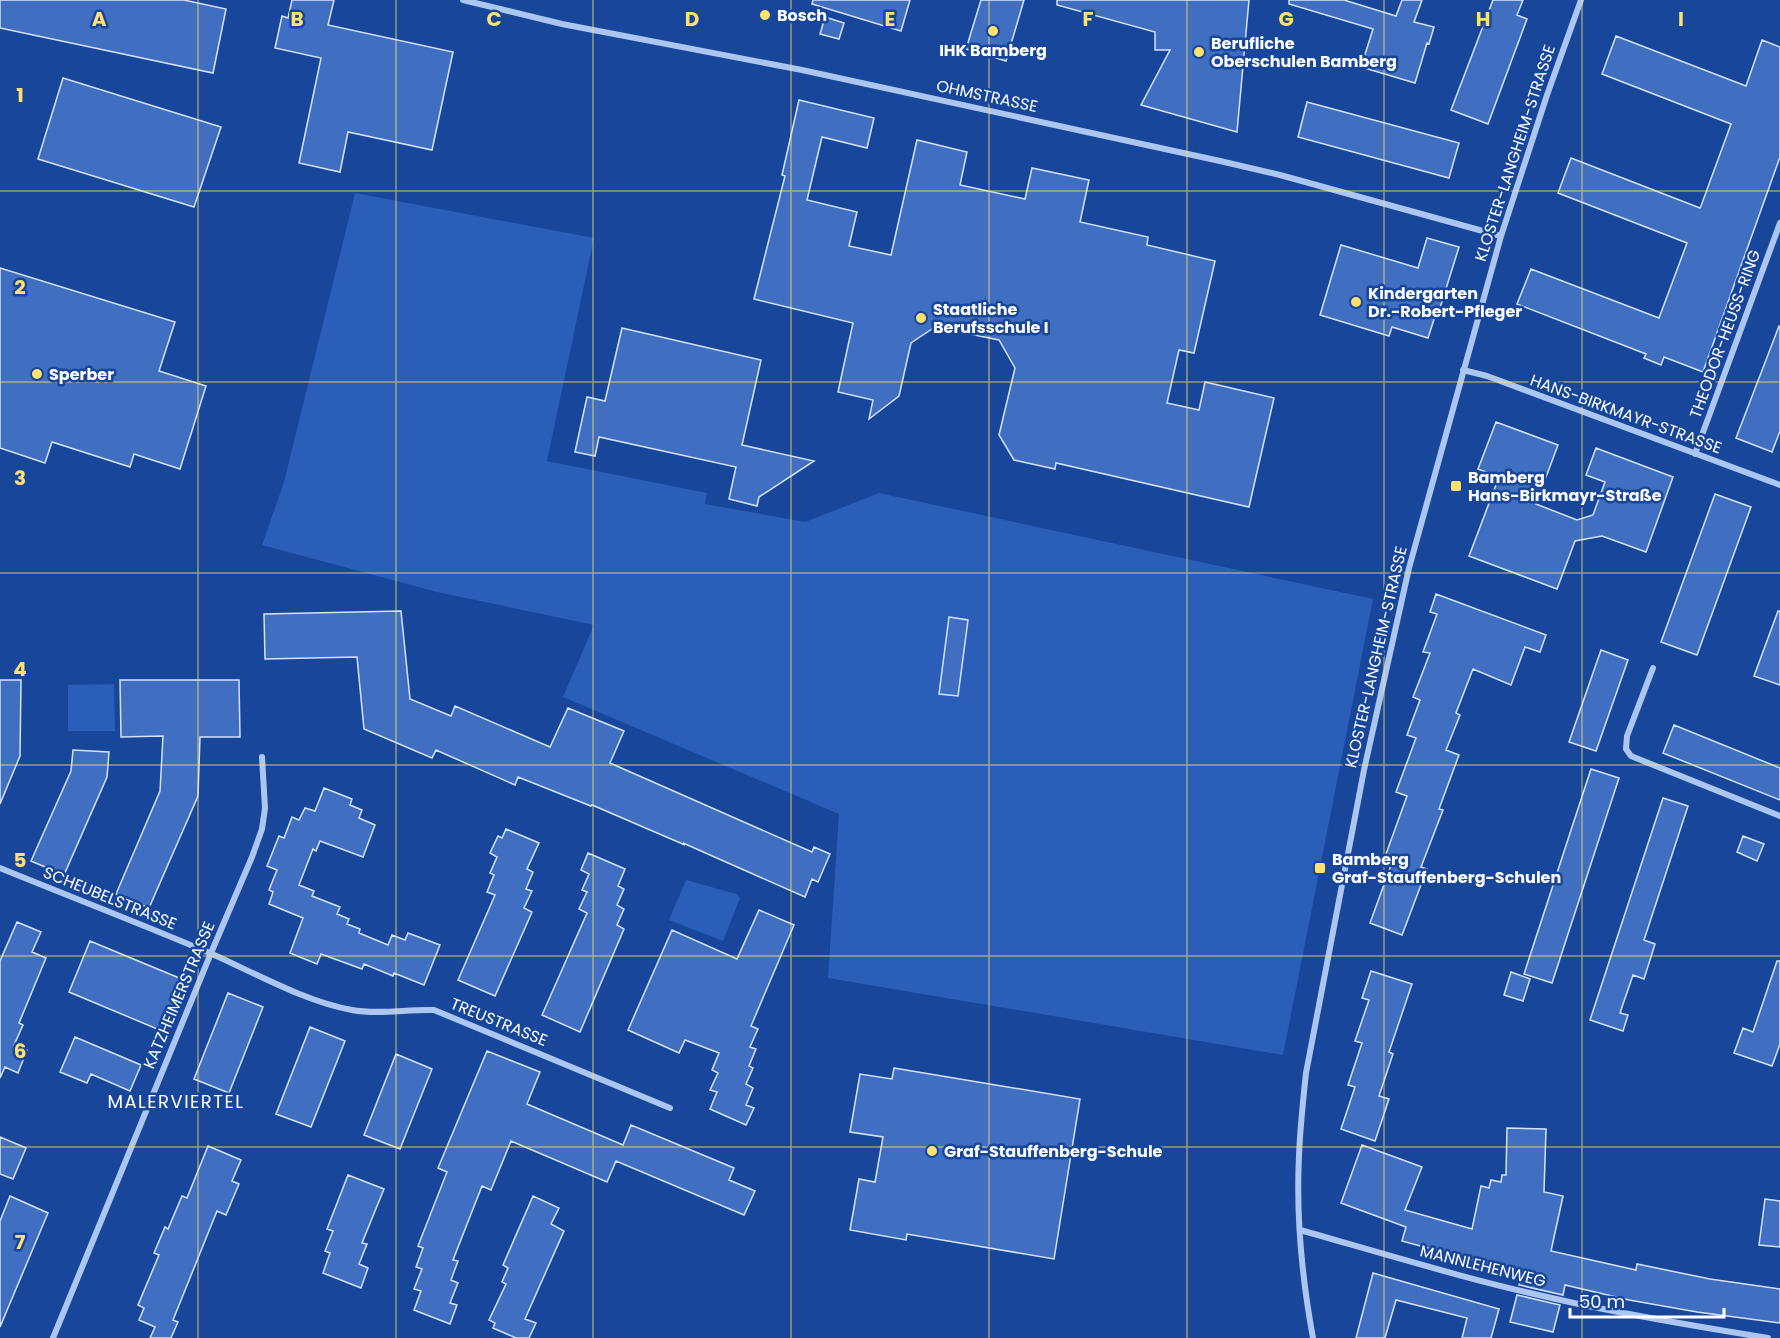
<svg xmlns="http://www.w3.org/2000/svg" width="1780" height="1338" font-family="Poppins,sans-serif">
  <style>
    .green { fill: #2a5eb8 }
    .building { fill: #406fc1; stroke: #d4e3fc; stroke-width: 1.5 }
    .lines { fill: none; stroke-linecap: round; stroke-linejoin: round }
    .minor { stroke: #acc6f2; stroke-width: 6 }
    .grid { fill: none; stroke: #ffe16d; stroke-width: 1.5; stroke-opacity: 0.55 }
    .poi-dot { fill: #ffe16d; stroke: #17469a; stroke-width: 2 }
    .labels { text-anchor: middle; dominant-baseline: central; stroke-width: 5; stroke-linejoin: round; paint-order: stroke }
    .poi-label { font-size: 16px; font-weight: bold; fill: #fff; stroke: #17469a; text-anchor: start }
    .street-label { font-size: 16px; fill: #fff; stroke: #17469a }
    .neighbourhood-label { font-size: 18px; letter-spacing: 1.5px; fill: #fff; stroke: #17469a }
    .grid-label { font-size: 20px; text-anchor: middle; font-weight: bold; fill: #ffe16d; stroke: #17469a; stroke-width: 5; stroke-linejoin: round; paint-order: stroke }
  </style>
  <rect width="100%" height="100%" fill="#17469a"/>
  <!-- green -->
  <path class="green" d="M355,193l239,45 -47,223 160,32 -2,11 100,18 74,-29 494,106 -90,456 -455,-77 11,-164 -276,-117 31,-72 -157,-33 -175,-47 22,-63z
    M114,684l1,47h-47v-46z
    M686,880l50,14 4,4 -17,43 -54,-21z"/>
  <!-- building -->
  <path class="building" d="M0,0h184l42,9 -13,64 -213,-45z
    M292,0h42l-6,25 125,27 -21,98 -84,-18 -8,40 -41,-9 22,-105 -46,-10 7,-32 6,2z
    M813,0h97l-9,31 -89,-27z
    M981,0h43l-18,61 -40,-12z
    M1057,0h192l-12,132 -96,-27 29,-55h-15v-18l-98,-27z
    M1289,0h55l52,16 6,-16h20l-8,22 20,5 -5,17 -2,-1 -12,40 -54,-16 12,-38 -84,-25z
    M1493,0h30l-6,15 10,4 -39,105 -37,-14z
    M825,17l19,6 -5,16 -19,-5z
    M1616,36l130,50 16,-46 18,7v110l-77,215 -39,-15 -3,8 -17,-7 2,-4 -129,-50 14,-35 128,49 28,-75 -129,-50 13,-35 129,50 1,-2 30,-82 -129,-50z
    M63,78l158,49 -27,80 -156,-48z
    M799,100l75,18 -7,30 -45,-11 -15,63 50,12 -8,34 42,9 26,-115 50,12 -7,33 65,14 7,-31 57,12 -9,42 68,15 -1,8 68,16 -21,92 -15,-3 -12,53 32,7 6,-28 69,16 -25,109 -193,-44 -1,6 -41,-9 -15,-25 16,-67 -16,-28 -64,-13 -24,16 -12,53 -30,23 4,-19 -35,-8 15,-69 -99,-24 31,-123 -3,-1z
    M1307,102l152,41 -10,35 -151,-41z
    M1427,238l32,9 -19,61 -2,-1 -10,31 -36,-11 -3,9 -69,-21 21,-70 77,23z
    M0,268l175,54 -16,49 47,15 -26,83 -46,-15 -4,13 -78,-25 -7,21 -45,-15z
    M1779,326l1,1v104l-8,21 -36,-14z
    M622,328l139,32 -19,85 72,16 -55,36 -2,9 -28,-7 7,-32 -137,-30 -4,19 -20,-4 12,-55 18,4z
    M1496,422l62,23 -22,59 41,16 16,-5 12,-33 -19,-7 10,-27 77,29 -27,75 -44,-16 -27,5 -18,48 -88,-33 30,-79 -21,-8z
    M1715,494l36,13 -54,148 -36,-13z
    M1436,594l110,41 -6,17 -15,-5 -14,38 -38,-16 -17,44 4,2 -14,35 13,5 -20,54 4,1 -22,57 6,2 -25,66 -32,-12 24,-66 -8,-3 21,-58 -11,-4 20,-54 -9,-3 13,-35 -7,-3 17,-44 -7,-1 14,-38 -7,-2z
    M401,611l9,88 41,17 4,-10 95,41 18,-39 56,23 -14,32 202,89 2,-5 16,7 -12,28 -6,-3 -7,18 -122,-54 2,2 -93,-40 -1,1 -73,-29 -3,8 -79,-35 -4,8 -68,-29 -7,-72 -92,2 -1,-45z
    M1778,611h2v74l-26,-9z
    M949,617l19,3 -10,76 -19,-2z
    M1601,650l27,10 -32,91 -27,-9z
    M0,680h21l-1,76 -20,48z
    M120,680h119l1,57h-40l-2,59 -49,112 -33,-14 44,-103 3,-55 -42,1z
    M1674,725l106,43v32l-117,-47z
    M73,750l36,2 -2,25 -43,98 -33,-14 40,-90z
    M1591,769l28,9 -67,205 -28,-9z
    M324,788l28,11 -2,6 12,5 -3,8 16,7 -12,32 -43,-16 -4,10 -3,-2 -14,36 15,6 -2,5 28,11 -3,7 12,5 -2,5 13,5 -1,4 29,12 4,-10 13,5 3,-7 32,12 -16,40 -30,-12 -1,3 -29,-12 -2,5 -41,-15 -4,10 -27,-11 13,-35 -34,-14 4,-12 -4,-2 8,-20 -10,-4 12,-30 5,2 8,-21 7,3 6,-12 10,3z
    M1663,798l25,8 -44,134 11,4 -11,35 -11,-4 -13,38 8,2 -5,16 -33,-11z
    M506,829l33,14 -12,26 6,3 -7,17 6,2 -8,17 8,4 -37,84 -37,-16 37,-85 -8,-3 7,-17 -4,-2 7,-16 -7,-4 8,-17 4,2z
    M1743,836l21,8 -7,17 -20,-9z
    M588,853l37,16 -7,17 6,3 -7,16 7,4 -7,16 7,4 -44,103 -38,-17 45,-102 -8,-4 8,-17 -5,-2 7,-16 -8,-4z
    M759,910l35,15 -43,101 7,3 -8,18 6,2 -7,17 4,2 -7,16 7,4 -7,17 8,3 -8,17 -36,-16 7,-17 -7,-2 8,-17 -6,-3 7,-17 -34,-13 -6,13 -51,-23 44,-100 65,29z
    M17,922l24,10 -9,20 14,6 -27,65 4,2 -9,20 13,5 -9,23 -13,-6 -5,11v-117z
    M90,941l94,39 -17,35 1,1 -6,15 -93,-39z
    M1777,961h3v83l-8,22 -38,-13 9,-25 10,4z
    M1371,971l41,13 -23,68 4,2 -14,42 10,3 -14,42 -34,-12 14,-42 -7,-2 14,-42 -7,-2 14,-41 -7,-2z
    M1511,972l19,7 -7,22 -19,-6z
    M228,993l35,14 -34,86 -35,-14z
    M310,1027l35,14 -34,86 -35,-13z
    M75,1037l66,28 -11,26 -39,-17 -4,9 -27,-11z
    M487,1051l53,21 -13,32 96,41 8,-20 103,43 -5,12 26,11 -11,24 -128,-54 -9,21 -96,-41 -20,49 -9,-4 -29,74 5,1 -7,19 7,3 -8,20 7,2 -7,19 -36,-14 7,-19 -7,-2 8,-20 -6,-2 7,-19 -5,-2 29,-74 -9,-4z
    M396,1054l36,15 -32,80 -36,-14z
    M894,1068l186,31 -26,160 -147,-25 -1,6 -56,-10 9,-51 16,3 8,-45 -33,-5 10,-58 32,5z
    M1507,1128l39,1 -2,63 19,4 -12,55 85,19 1,-6 73,15 70,10v34l-83,-11 -68,-12 -64,-15 -2,10 -44,-10 3,-11 -120,-33 4,-14 -65,-24 21,-58 60,22 -17,43 67,19 9,-43 8,2 2,-8 10,2 1,-7h4z
    M0,1137l26,11 -13,31 -13,-5z
    M208,1146l33,14 -9,21 7,3 -13,31 -9,-4 -44,109 5,2 -7,16h-21l5,-11 -16,-7 5,-12 -6,-3 21,-50 -5,-2 11,-26 3,2 14,-33 5,2z
    M348,1175l36,14 -22,54 5,1 -8,20 9,4 -7,20 -38,-15 7,-20 -5,-2 8,-20 -6,-2z
    M10,1196l38,17 -48,114v-106z
    M533,1196l26,12 -8,16 13,7 -39,88 11,4 -7,15h-13l-23,-10 2,-5 -6,-3 17,-36 -4,-2 6,-14 -5,-3z
    M1765,1199l15,2v46l-21,-2z
    M1373,1273l126,36 -8,29h-29l5,-20 -71,-18 -11,38h-29z
    M1517,1295l43,10 -7,27 -43,-10z"/>
  <g class="lines">
    <!-- minor -->
    <path class="minor" d="M463,0l99,24 240,46 418,91 60,14 221,61
      M1463,370l24,6 293,109
      M1695,454l85,-231
      M1653,668l-26,68 -1,13 5,7 149,60
      M0,868c71,29 142,56 212,86 43,19 94,48 140,56 27,5 55,-1 82,0l236,98
      M1300,1230c88,25 176,52 265,71 67,15 135,26 203,37
      M53,1338l158,-385 41,-96 10,-28 3,-21 -3,-51
      M1313,1338c-11,-60 -17,-122 -14,-182 1,-28 4,-55 7,-83l58,-303 45,-202 92,-332 46,-141 34,-95"/>
  </g>
  <!-- grid -->
  <path class="grid" d="M198,0v1338M396,0v1338M593,0v1338M791,0v1338M989,0v1338M1187,0v1338M1384,0v1338M1582,0v1338M0,191h1780M0,382h1780M0,573h1780M0,765h1780M0,956h1780M0,1147h1780"/>
  <!-- markers -->
  <g class="poi-dot">
    <circle cx="765" cy="15" r="6"/>
    <circle cx="993" cy="31" r="6"/>
    <circle cx="1199" cy="52" r="6"/>
    <circle cx="1356" cy="302" r="6"/>
    <circle cx="921" cy="318" r="6"/>
    <circle cx="37" cy="374" r="6"/>
    <rect x="1450" y="480" width="12" height="12" rx="3"/>
    <rect x="1314" y="862" width="12" height="12" rx="3"/>
    <circle cx="932" cy="1151" r="6"/>
  </g>
  <g class="labels">
    <!-- poi labels -->
    <g class="poi-label">
      <text x="777" y="15">Bosch</text>
      <text x="1211" y="43">Berufliche<tspan x="1211" dy="18">Oberschulen Bamberg</tspan></text>
      <text x="993" y="50" text-anchor="middle">IHK Bamberg</text>
      <text x="1368" y="293">Kindergarten<tspan x="1368" dy="18">Dr.-Robert-Pfleger</tspan></text>
      <text x="933" y="309">Staatliche<tspan x="933" dy="18">Berufsschule I</tspan></text>
      <text x="49" y="374">Sperber</text>
      <text x="1468" y="477">Bamberg<tspan x="1468" dy="18">Hans-Birkmayr-Straße</tspan></text>
      <text x="1332" y="859">Bamberg<tspan x="1332" dy="18">Graf-Stauffenberg-Schulen</tspan></text>
      <text x="944" y="1151">Graf-Stauffenberg-Schule</text>
    </g>
    <!-- street labels -->
    <g class="street-label">
      <text transform="translate(987 96) rotate(12)">OHMSTRASSE</text>
      <text transform="translate(1515 153) rotate(-72)">KLOSTER-LANGHEIM-STRASSE</text>
      <text transform="translate(1725 334) rotate(-70)">THEODOR-HEUSS-RING</text>
      <text transform="translate(1626 414) rotate(20)">HANS-BIRKMAYR-STRASSE</text>
      <text transform="translate(1376 657) rotate(-77)">KLOSTER-LANGHEIM-STRASSE</text>
      <text transform="translate(110 898) rotate(22)">SCHEUBELSTRASSE</text>
      <text transform="translate(179 995) rotate(-67)">KATZHEIMERSTRASSE</text>
      <text transform="translate(499 1022) rotate(22)">TREUSTRASSE</text>
      <text transform="translate(1483 1266) rotate(14)">MANNLEHENWEG</text>
    </g>
    <!-- neighbourhood labels -->
    <g class="neighbourhood-label">
      <text x="176" y="1101">MALERVIERTEL</text>
    </g>
  </g>
  <g class="grid-label">
    <text x="99" y="26">A</text>
    <text x="297" y="26">B</text>
    <text x="494" y="26">C</text>
    <text x="692" y="26">D</text>
    <text x="890" y="26">E</text>
    <text x="1088" y="26">F</text>
    <text x="1286" y="26">G</text>
    <text x="1483" y="26">H</text>
    <text x="1681" y="26">I</text>
    <text x="20" y="102">1</text>
    <text x="20" y="294">2</text>
    <text x="20" y="485">3</text>
    <text x="20" y="676">4</text>
    <text x="20" y="867">5</text>
    <text x="20" y="1058">6</text>
    <text x="20" y="1249">7</text>
  </g>
  <!-- scale -->
  <path d="M1570 1308v9h154v-9" fill="none" stroke="#ffffff" stroke-width="3"/>
  <text x="1579" y="1308" font-size="18" fill="#ffffff" stroke="#17469a" stroke-width="4.5" paint-order="stroke">50 m</text>
</svg>
